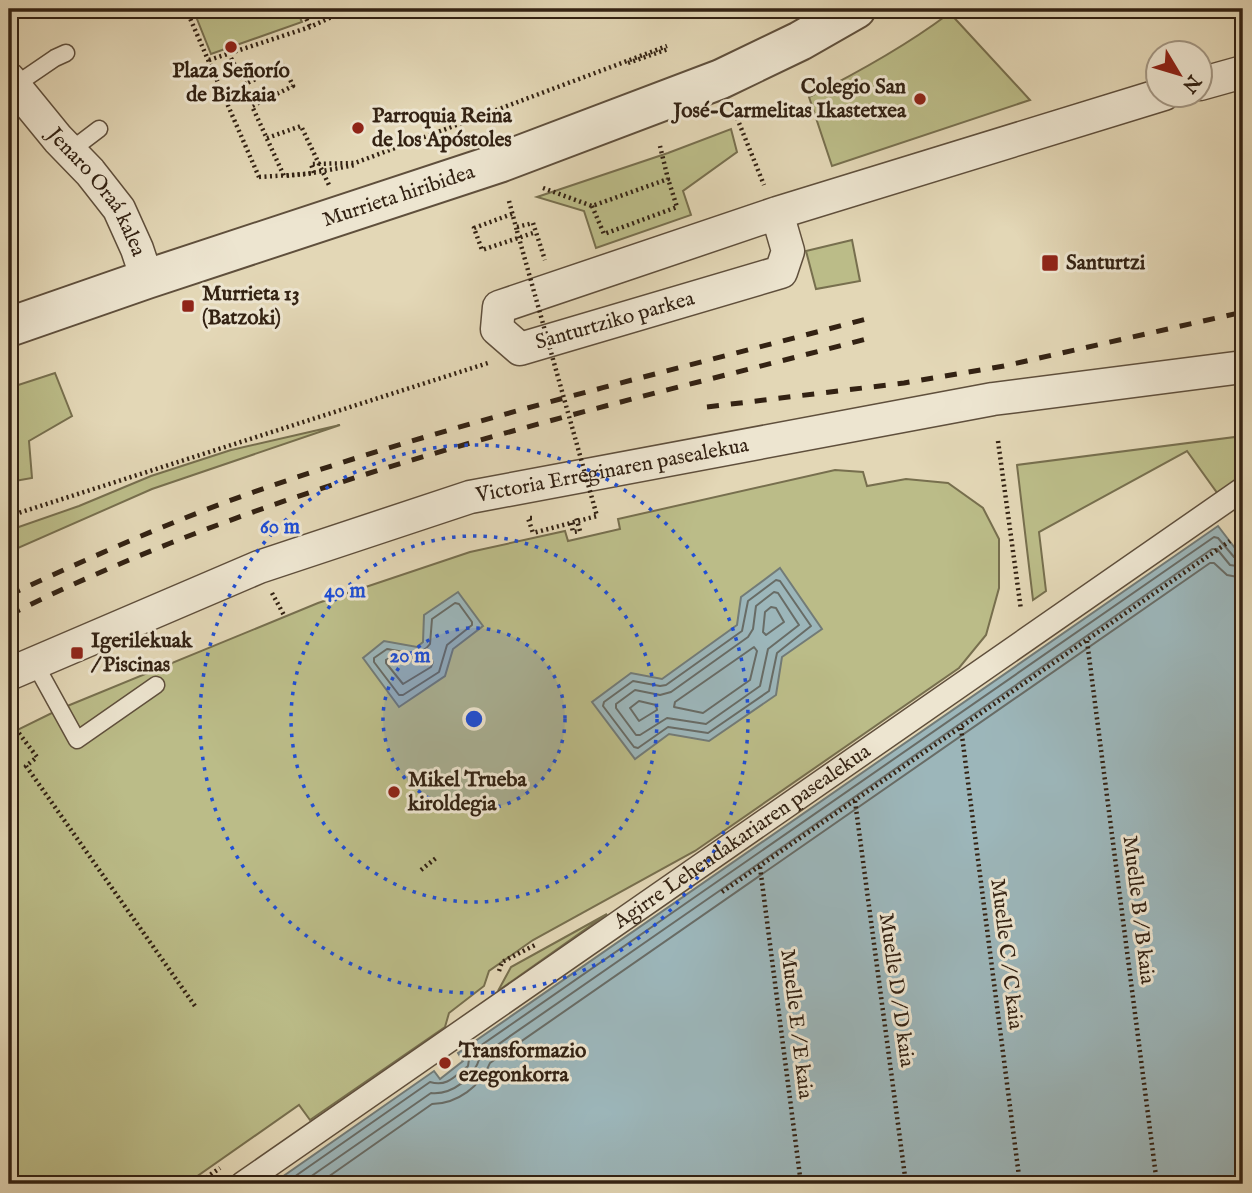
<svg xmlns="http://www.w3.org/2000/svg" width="1252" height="1193" font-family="'IM FELL English',serif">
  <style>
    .green { fill: #bbbc88; stroke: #776f4e; stroke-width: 2 }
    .water { fill: #9cb6ba; stroke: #727b77; stroke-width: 2 }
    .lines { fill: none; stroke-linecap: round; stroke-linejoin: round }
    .shore { stroke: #686c66; stroke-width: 2 }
    .service-casing { stroke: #5f4f3c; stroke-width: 19 }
    .pedestrian-casing { stroke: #5f4f3c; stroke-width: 26 }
    .minor-casing { stroke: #5f4f3c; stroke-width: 35 }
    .tertiary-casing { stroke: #5f4f3c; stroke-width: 42 }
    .path { stroke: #332213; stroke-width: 4.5; stroke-dasharray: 2 3.5; stroke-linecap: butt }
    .service { stroke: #ede5d0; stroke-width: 16 }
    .pedestrian { stroke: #ede5d0; stroke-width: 23 }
    .minor { stroke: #ede5d0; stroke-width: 32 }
    .tertiary { stroke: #ede5d0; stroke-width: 38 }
    .rail { stroke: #332213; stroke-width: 5; stroke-dasharray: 12 12; stroke-linecap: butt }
    .path-bridge { stroke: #332213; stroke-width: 4.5; stroke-dasharray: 2 3.5; stroke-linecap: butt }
    .ring { fill: none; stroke: #1d4ed8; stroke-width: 3.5; stroke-dasharray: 3.5 7 }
    .poi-dot { fill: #8f2418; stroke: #ede5d0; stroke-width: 2.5 }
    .labels { text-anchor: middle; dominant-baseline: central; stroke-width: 6; stroke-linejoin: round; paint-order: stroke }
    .poi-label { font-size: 21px; font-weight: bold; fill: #332213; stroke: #ede5d0; text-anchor: start }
    .street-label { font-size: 21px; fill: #332213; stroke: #ede5d0 }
    .centre { fill: #1d4ed8; stroke: #ede5d0; stroke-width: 3.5 }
    .ring-label { font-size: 21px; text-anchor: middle; font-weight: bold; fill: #1d4ed8; stroke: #ede5d0; stroke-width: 6; stroke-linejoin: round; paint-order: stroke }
  </style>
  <rect width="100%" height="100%" fill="#e3d7b6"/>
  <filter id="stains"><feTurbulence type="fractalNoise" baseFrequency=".00286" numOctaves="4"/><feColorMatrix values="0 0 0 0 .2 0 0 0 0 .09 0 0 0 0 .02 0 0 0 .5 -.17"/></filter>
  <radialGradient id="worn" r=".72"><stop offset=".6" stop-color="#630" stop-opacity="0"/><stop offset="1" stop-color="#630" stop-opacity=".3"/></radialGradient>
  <!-- green -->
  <path class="green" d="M193,9h103l6,13 -91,32z
    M947,10l83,90 -198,66 -23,-69c48,-24 95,-50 138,-82z
    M731,129l6,23 -54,39 8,24 -95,33 -12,-37 -47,-14 131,-44z
    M852,240l8,41 -44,8 -10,-38z
    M55,373l17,43 -43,25 3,37 -23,4v-94z
    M340,425l-188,64 -143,63 1,-22 69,-24 72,-30 80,-26z
    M1243,436v40l-25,18 -31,-43 -148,81 7,59 -13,9 -16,-135z
    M835,470l28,2 4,14 39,-7 42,4 35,25 16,31v49l-13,47 -27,33 -264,183 -162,89 -44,31 -5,15 -35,27 -4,14 -135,93 -11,-15 -113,79h-177v-450l51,-25 258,-106 152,-51 95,-21 3,10 52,-12 -2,-10z
    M607,914l-109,77 13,-24z"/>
  <!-- water -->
  <path class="water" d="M1218,526l20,26 5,-1v633h-971l162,-113 6,8 23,-18 -5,-8z
    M780,568l42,61 -40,28 -6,38 -67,46 -40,-7 -34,25 -43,-57 39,-29 31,6 75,-54 4,-28z
    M458,592l25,34 -30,23 -8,27 -46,31 -36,-49 21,-17 33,6 6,-5 1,-27z"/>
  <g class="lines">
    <!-- shore -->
    <path class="shore" d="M776,580l4,1 31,45 -34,27 -8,38 -61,42 -40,-6 -30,21 -4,-1 -31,-41 1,-4 29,-21 27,5 6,-1 76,-54 6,-30z
      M774,592l4,1 21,32 -31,24 -8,37 -54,38 -39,-6 -27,17h-4l-20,-27v-4l19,-14 25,5 11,-3 77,-55 5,-8 3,-23z
      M455,603l4,1 13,18v3l-25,20 -8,27 -36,23h-4l-25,-33v-4l13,-9c16,2 32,10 43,-5l2,-25z
      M771,607l5,1 8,14 -18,13 -3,-3 2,-20z
      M754,647l3,4 -7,29 -47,33 -29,-6 1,-5z
      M390,658l26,4 14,-4 3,4 -2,5 -28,17 -17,-21v-3z
      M639,701l17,4 1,5 -18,11 -9,-13z
      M284,1184l146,-102c17,5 24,-5 38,-16l2,-13 744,-516 4,1 16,19 9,1
      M300,1184l131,-91c21,2 43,-15 49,-36l732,-508h5l13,16 13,2
      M318,1184l114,-80c25,0 49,-18 58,-41l720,-500h4l13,12 16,3"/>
    <!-- service casing -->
    <g class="service-casing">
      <path id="service" d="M14,86l41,-28 11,-5
        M70,151l29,-22
        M34,662l43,78 79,-55"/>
    </g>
    <!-- pedestrian casing -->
    <g class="pedestrian-casing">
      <g id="pedestrian">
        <path id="s1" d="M242,1184l1001,-695"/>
      </g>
    </g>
    <!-- minor casing -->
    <g class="minor-casing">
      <g id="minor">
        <path id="s2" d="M9,79l49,60 32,33 29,37 18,40 10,30"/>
        <path d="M1200,84l43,-12"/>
        <path d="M777,213l11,38 -7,21 -261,77 -23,-20 2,-22 278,-94 387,-119"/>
        <path id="s3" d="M9,674l250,-107 211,-70 523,-98 250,-32"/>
      </g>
    </g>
    <!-- tertiary casing -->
    <g class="tertiary-casing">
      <g id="tertiary">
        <path id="s4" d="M9,327l138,-48 352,-116 222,-84 79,-38 56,-32"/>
      </g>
    </g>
    <!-- path -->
    <path class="path" d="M186,9l73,168
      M302,9l8,18
      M231,58l14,26 39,-18 9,20 -41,20 32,70 30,-3 -3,-9 44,-1 312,-117
      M209,60l101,-33 39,-18
      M628,63l40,-14
      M737,118l27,67
      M267,138l34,-12 28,59
      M543,188l49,18 76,-27 -8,-33
      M509,201l8,30
      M592,206l12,28 73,-27 -9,-28
      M512,214l-38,14 8,22 54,-18
      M517,227l16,-4 12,37
      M998,441l23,169
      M9,516l479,-153
      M532,518h-4l5,15
      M571,523l2,9 7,-1 -4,-14
      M272,593l13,24
      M1087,641l70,543
      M9,720l28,37 -11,9 169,240
      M961,728l59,456
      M855,801l51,383
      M760,867l41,317
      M421,870l15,-12
      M722,892l508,-351
      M499,971l3,-9 33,-17
      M197,1184l23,-16"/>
    <!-- service -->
    <use href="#service" class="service"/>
    <!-- pedestrian -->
    <use href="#pedestrian" class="pedestrian"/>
    <!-- minor -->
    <use href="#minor" class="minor"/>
    <!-- tertiary -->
    <use href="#tertiary" class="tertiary"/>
    <!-- rail -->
    <path class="rail" d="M707,407l197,-24 100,-17 239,-54
      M9,595c78,-36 158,-72 239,-101 201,-71 415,-121 622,-176
      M9,615c272,-136 573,-202 865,-278"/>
    <!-- path-bridge -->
    <path class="path-bridge" d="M259,177l48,-3 48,-9
      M517,231l80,285 -64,17"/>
  </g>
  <!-- distance rings -->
  <circle cx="474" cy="719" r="91" fill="#1d4ed8" fill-opacity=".12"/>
  <g class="ring">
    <circle cx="474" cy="719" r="91"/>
    <circle cx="474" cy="719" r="183"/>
    <circle cx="474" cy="719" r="274"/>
  </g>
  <!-- markers -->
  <g class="poi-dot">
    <circle cx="231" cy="47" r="7"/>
    <circle cx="920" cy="99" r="7"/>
    <circle cx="358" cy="128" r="7"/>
    <rect x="1041" y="254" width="18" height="18" rx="3.5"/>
    <rect x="181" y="299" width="14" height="14" rx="3.5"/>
    <rect x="70" y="646" width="14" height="14" rx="3.5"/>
    <circle cx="394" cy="792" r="7"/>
    <circle cx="445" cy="1063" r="7"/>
  </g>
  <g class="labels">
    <!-- poi labels -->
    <g class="poi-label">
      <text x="231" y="71" text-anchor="middle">Plaza Señorío<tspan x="231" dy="24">de Bizkaia</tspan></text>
      <text x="906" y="87" text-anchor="end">Colegio San<tspan x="906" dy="24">José-Carmelitas Ikastetxea</tspan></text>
      <text x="372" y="116">Parroquia Reina<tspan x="372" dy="24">de los Apóstoles</tspan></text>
      <text x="1066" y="263">Santurtzi</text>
      <text x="202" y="294">Murrieta 13<tspan x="202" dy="24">(Batzoki)</tspan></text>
      <text x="91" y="641">Igerilekuak<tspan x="91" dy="24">/ Piscinas</tspan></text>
      <text x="408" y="780">Mikel Trueba<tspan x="408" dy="24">kiroldegia</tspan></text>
      <text x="459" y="1051">Transformazio<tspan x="459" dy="24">ezegonkorra</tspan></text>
    </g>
    <!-- street labels -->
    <g class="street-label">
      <text stroke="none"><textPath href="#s2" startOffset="144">Jenaro Oraá kalea</textPath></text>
      <text stroke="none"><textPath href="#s4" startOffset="411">Murrieta hiribidea</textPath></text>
      <text transform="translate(615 321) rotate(-16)">Santurtziko parkea</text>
      <text stroke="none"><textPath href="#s3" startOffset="639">Victoria Erreginaren pasealekua</textPath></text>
      <text stroke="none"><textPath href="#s1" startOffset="609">Agirre Lehendakariaren pasealekua</textPath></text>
      <text transform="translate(1138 910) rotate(83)">Muelle B / B kaia</text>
      <text transform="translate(1006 954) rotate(83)">Muelle C / C kaia</text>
      <text transform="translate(896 990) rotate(82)">Muelle D / D kaia</text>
      <text transform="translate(796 1024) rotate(83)">Muelle E / E kaia</text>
    </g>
  </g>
  <circle cx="474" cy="719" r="10" class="centre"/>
  <g class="ring-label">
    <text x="280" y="533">60 m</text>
    <text x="345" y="597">40 m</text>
    <text x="410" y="662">20 m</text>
  </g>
  <!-- margin -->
  <rect width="1252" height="1193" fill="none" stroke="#e3d7b6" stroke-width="35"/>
  <rect x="10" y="10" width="1231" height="1172" fill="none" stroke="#332213" stroke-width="3.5"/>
  <rect x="18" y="18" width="1217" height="1158" fill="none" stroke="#332213" stroke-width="2"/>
  <!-- north arrow -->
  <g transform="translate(1179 74) rotate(128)"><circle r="33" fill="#ede5d0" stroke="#a39784" stroke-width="2"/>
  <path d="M0-5L12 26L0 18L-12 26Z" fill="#8f2418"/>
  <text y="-10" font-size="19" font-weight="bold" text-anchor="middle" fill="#332213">N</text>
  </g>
  <rect width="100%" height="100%" filter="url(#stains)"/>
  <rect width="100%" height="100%" fill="url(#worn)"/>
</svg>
